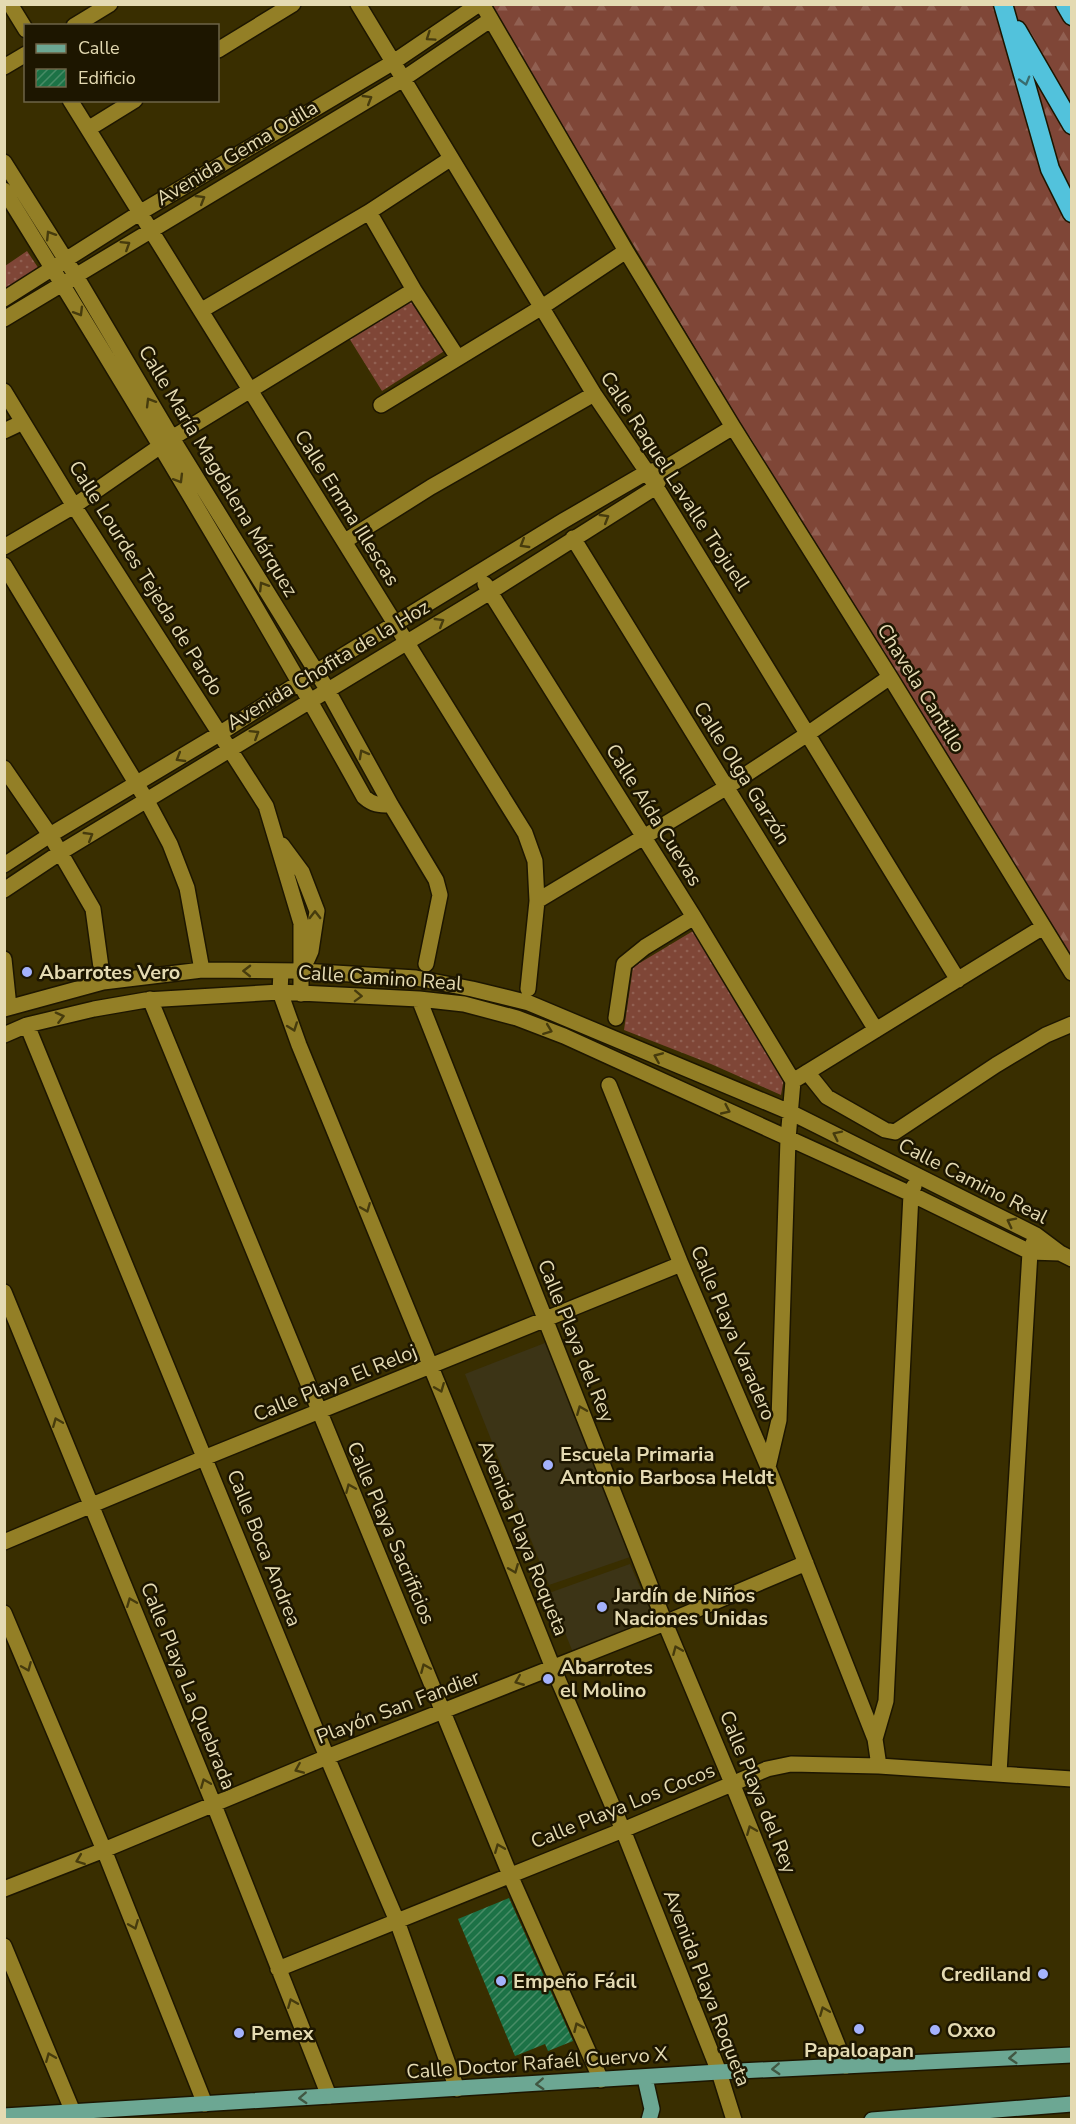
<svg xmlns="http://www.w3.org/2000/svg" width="1076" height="2124" font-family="'Nunito Sans',sans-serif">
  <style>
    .built { fill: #3c3416 }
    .grass { fill: url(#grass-dots) }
    .forest { fill: url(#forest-firs) }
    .building { fill: url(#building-hatch) }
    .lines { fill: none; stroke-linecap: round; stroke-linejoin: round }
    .minor-casing { stroke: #1d1600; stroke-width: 18 }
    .major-casing { stroke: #1d1600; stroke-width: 18 }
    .highway-casing { stroke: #1d1600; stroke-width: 21 }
    .minor { stroke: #937f26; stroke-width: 15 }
    .major { stroke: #6ca793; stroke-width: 15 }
    .highway { stroke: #52c2dc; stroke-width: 18 }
    .oneway { stroke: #463b0d }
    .oneway2 { stroke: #386c6e }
    .oneway3 { stroke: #415742 }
    .poi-dot { fill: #a4b2fc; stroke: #1d1600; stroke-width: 2 }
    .labels { text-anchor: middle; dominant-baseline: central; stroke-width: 5; stroke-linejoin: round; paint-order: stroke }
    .street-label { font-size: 20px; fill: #e4dab2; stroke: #1d1600 }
    .poi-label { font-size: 20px; font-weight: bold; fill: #e4dab2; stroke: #1d1600; text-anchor: start }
  </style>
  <defs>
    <pattern id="grass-dots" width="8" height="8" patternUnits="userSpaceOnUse" patternTransform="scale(1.5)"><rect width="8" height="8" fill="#7f4637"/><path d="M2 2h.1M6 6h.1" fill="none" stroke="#916052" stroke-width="1.8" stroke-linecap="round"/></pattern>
    <pattern id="forest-firs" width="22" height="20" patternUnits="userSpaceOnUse" patternTransform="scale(1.5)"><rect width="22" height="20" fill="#7f4637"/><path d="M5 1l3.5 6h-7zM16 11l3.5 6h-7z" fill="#916052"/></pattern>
    <pattern id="building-hatch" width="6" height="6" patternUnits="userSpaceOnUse" patternTransform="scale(1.5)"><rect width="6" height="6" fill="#1c7246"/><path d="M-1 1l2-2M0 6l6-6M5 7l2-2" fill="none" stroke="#488c66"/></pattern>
  </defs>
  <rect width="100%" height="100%" fill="#392e00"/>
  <!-- built -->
  <path class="built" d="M545,1343l88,213 -84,29 -84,-211z
    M630,1564l25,57 -81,34 -25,-62z"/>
  <!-- grass -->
  <path class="grass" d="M27,251l12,18 -34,21v-24z
    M416,298l33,50 -67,43 -33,-53z
    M693,931l91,147 -3,17 -70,-31 -87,-34 9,-63z"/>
  <!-- forest -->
  <path class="forest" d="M490,5h581v971z"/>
  <!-- building -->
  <path class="building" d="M509,1898l64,143 -25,10 -3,-7 -30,12 -57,-137z"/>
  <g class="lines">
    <!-- minor casing -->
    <g class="minor-casing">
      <path id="minor" d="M10,4l16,26
        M358,4l236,390 53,78 311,508
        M482,4l144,247 107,176 157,250 182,296
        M74,26l36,-22
        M218,50l75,-46
        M4,67l22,-13
        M70,100l455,733 10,28 2,40 -9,88
        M88,129l47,-29
        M4,162l72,114 96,162 155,251 64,116 45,75 4,15 -14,69
        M4,190c124,200 246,402 360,607 9,8 15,8 27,8
        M369,212l45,78 44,68
        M4,299l137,-87 251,-149 87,-59
        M202,310l167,-98 81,-53
        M4,319l399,-240 87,-59
        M4,391l70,115 192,300 35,117v71
        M381,405l161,-98 84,-56
        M4,431l19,-9
        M573,538l303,492
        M345,541l86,-54 163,-93
        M4,547l70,-41 98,-68 242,-148
        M4,565l143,236 23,43 17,44 15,82
        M485,584l209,333 99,164
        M4,768l46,67 43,74 10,73
        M282,845l20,27 15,39 -6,40 -4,9
        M4,865l46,-30 169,-101 97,-62 247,-151 84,-49 17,-3 69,-42
        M4,890l57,-38 429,-260 166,-105 3,-7
        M537,901l190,-114 82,-54 81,-56
        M4,959l5,48
        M281,971l-1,21 19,53 198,483 56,140 70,162 96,242 15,48
        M150,999l360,876 91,205
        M419,999l246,624 67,160 114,283
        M4,1009l99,-27 99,-12 100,1 114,7 56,11 57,14 263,110 244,122 24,18 12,6
        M616,1018l8,-54 21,-17 49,-30
        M27,1025l300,732 70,164 60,168
        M4,1035l23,-10 67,-16 52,-9 134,-8 139,7 45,5 53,14 47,18 347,158 119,58 30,1
        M807,1072l20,25 58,33 10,2 101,-67 50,-30 26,-11
        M609,1085l72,179 87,203 107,272 4,27
        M4,1292l210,513 115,291
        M768,1467l11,-47 9,-281 5,-58 250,-154
        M4,1542l200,-84 477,-194
        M4,1613l100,237 101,254
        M875,1739l11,-38 25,-507 3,-8
        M999,1773l31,-521 3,-9
        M4,1889l100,-39 223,-93 338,-134 141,-60
        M4,1946l69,166
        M278,1969l345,-139 144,-61 24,-5 88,2 193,13"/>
    </g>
    <!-- major casing -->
    <g class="major-casing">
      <path id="major" d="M645,2078l7,31 -3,11
        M4,2116l715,-44 353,-17
        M872,2120l200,-16"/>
    </g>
    <!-- highway casing -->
    <g class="highway-casing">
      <path id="highway" d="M1003,4l47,165 22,44
        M1065,4l7,12
        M1017,30l55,95"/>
    </g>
    <!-- minor -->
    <use href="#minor" class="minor"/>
    <!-- major -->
    <use href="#major" class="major"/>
    <!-- highway -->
    <use href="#highway" class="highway"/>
  </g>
  <!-- one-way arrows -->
  <defs><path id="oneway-chevron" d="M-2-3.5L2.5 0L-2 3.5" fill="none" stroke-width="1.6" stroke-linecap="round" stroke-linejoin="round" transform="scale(1.5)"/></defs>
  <g class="oneway">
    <use href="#oneway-chevron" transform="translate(430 37) rotate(146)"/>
    <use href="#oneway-chevron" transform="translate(368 99) rotate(-31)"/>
    <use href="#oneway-chevron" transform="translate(201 199) rotate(-31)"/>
    <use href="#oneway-chevron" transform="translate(50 235) rotate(-122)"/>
    <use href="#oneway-chevron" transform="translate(126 245) rotate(-32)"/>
    <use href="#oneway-chevron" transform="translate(79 312) rotate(59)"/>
    <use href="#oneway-chevron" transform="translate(150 402) rotate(-121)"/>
    <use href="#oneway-chevron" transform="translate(179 479) rotate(59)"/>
    <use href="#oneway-chevron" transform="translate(605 518) rotate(-31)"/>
    <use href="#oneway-chevron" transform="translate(524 544) rotate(149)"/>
    <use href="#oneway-chevron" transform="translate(263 586) rotate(-122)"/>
    <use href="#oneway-chevron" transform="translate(440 622) rotate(-31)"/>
    <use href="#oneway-chevron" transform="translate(255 734) rotate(-32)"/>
    <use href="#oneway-chevron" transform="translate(363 754) rotate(-119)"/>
    <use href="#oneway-chevron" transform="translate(180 758) rotate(149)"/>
    <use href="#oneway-chevron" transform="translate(89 836) rotate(-31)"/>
    <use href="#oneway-chevron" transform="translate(315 915) rotate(-90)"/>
    <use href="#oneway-chevron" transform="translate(247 971) rotate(-179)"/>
    <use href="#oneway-chevron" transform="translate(358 996) rotate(2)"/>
    <use href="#oneway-chevron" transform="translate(60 1017) rotate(-14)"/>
    <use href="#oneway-chevron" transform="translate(293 1027) rotate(70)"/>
    <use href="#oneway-chevron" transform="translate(548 1030) rotate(21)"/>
    <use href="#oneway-chevron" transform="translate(658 1057) rotate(-157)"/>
    <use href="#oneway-chevron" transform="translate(726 1110) rotate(25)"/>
    <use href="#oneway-chevron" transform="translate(837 1135) rotate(-154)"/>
    <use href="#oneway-chevron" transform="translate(366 1208) rotate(68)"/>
    <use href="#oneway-chevron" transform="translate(1011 1222) rotate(-153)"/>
    <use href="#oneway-chevron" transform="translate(440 1388) rotate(68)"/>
    <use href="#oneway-chevron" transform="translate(581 1410) rotate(-112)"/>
    <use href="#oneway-chevron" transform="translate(57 1422) rotate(-112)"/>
    <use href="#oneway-chevron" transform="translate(350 1488) rotate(-113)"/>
    <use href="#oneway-chevron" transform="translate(514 1569) rotate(68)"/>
    <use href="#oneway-chevron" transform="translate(131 1602) rotate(-112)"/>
    <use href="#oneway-chevron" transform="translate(677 1650) rotate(-113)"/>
    <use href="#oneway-chevron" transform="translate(27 1667) rotate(67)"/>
    <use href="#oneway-chevron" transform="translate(425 1668) rotate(-113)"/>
    <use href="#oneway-chevron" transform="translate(519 1681) rotate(158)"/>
    <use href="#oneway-chevron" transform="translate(299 1769) rotate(157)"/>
    <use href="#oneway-chevron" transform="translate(205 1783) rotate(-112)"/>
    <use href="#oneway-chevron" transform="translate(751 1830) rotate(-112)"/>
    <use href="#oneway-chevron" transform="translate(499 1848) rotate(-112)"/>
    <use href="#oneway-chevron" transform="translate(80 1860) rotate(159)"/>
    <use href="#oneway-chevron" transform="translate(134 1925) rotate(68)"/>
    <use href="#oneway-chevron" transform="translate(292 2003) rotate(-112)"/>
    <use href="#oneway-chevron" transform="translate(824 2011) rotate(-112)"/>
    <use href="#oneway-chevron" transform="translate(578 2027) rotate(-114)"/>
    <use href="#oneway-chevron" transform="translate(50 2057) rotate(-112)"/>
  </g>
  <use class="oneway2" href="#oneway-chevron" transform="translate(1025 81) rotate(74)"/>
  <g class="oneway3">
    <use href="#oneway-chevron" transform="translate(1013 2058) rotate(176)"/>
    <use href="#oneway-chevron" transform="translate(776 2069) rotate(177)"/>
    <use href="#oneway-chevron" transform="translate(540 2084) rotate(177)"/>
    <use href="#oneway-chevron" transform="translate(303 2098) rotate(177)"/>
  </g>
  <!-- markers -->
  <g class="poi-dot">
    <circle cx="27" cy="972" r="6"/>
    <circle cx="548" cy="1465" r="6"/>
    <circle cx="602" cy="1607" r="6"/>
    <circle cx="548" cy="1679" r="6"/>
    <circle cx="1043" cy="1974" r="6"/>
    <circle cx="501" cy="1981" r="6"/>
    <circle cx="859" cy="2029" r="6"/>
    <circle cx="935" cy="2030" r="6"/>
    <circle cx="239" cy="2033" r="6"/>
  </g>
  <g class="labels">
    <!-- street labels -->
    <g class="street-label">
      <text transform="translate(237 153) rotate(-31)">Avenida Gema Odila</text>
      <text transform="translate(218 471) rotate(59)">Calle María Magdalena Márquez</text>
      <text transform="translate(675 481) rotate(57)">Calle Raquel Lavalle Trojuell</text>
      <text transform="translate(347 508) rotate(58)">Calle Emma Illescas</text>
      <text transform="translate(146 578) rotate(58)">Calle Lourdes Tejeda de Pardo</text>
      <text transform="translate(328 665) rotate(-31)">Avenida Chofita de la Hoz</text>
      <text transform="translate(921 688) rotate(58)">Chavela Cantillo</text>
      <text transform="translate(742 773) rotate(58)">Calle Olga Garzón</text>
      <text transform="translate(654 815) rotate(58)">Calle Aída Cuevas</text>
      <text transform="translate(380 978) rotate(4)">Calle Camino Real</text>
      <text transform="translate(973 1181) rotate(27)">Calle Camino Real</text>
      <text transform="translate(733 1333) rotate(67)">Calle Playa Varadero</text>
      <text transform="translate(576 1341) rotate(68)">Calle Playa del Rey</text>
      <text transform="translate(335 1383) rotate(-22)">Calle Playa El Reloj</text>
      <text transform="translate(391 1533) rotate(67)">Calle Playa Sacrificios</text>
      <text transform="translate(523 1538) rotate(68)">Avenida Playa Roqueta</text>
      <text transform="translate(264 1548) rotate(68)">Calle Boca Andrea</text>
      <text transform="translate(188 1686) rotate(68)">Calle Playa La Quebrada</text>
      <text transform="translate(398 1707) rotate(-21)">Playón San Fandier</text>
      <text transform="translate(758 1792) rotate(68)">Calle Playa del Rey</text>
      <text transform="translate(623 1806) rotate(-22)">Calle Playa Los Cocos</text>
      <text transform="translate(707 1988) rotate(69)">Avenida Playa Roqueta</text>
      <text transform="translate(537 2063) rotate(-4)">Calle Doctor Rafaél Cuervo X</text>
    </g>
    <!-- poi labels -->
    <g class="poi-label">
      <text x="39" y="972">Abarrotes Vero</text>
      <text x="560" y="1454">Escuela Primaria<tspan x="560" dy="23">Antonio Barbosa Heldt</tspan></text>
      <text x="614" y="1595">Jardín de Niños<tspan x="614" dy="23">Naciones Unidas</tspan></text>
      <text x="560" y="1667">Abarrotes<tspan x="560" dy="23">el Molino</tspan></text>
      <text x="1031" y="1974" text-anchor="end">Crediland</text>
      <text x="513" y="1981">Empeño Fácil</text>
      <text x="947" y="2030">Oxxo</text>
      <text x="251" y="2033">Pemex</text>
      <text x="859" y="2050" text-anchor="middle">Papaloapan</text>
    </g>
  </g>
  <!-- border -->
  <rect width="1076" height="2124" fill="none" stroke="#e4dab2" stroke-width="12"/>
  <!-- legend -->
  <rect x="24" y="24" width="195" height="78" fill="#1d1600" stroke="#6d6447" stroke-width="1.5"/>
  <rect x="36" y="44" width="30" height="9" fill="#6ca793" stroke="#6d6447" stroke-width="1.5"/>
  <text x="78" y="54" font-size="18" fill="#e4dab2">Calle</text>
  <rect x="36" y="69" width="30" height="18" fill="url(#building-hatch)" stroke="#6d6447" stroke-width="1.5"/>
  <text x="78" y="84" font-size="18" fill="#e4dab2">Edificio</text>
</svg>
